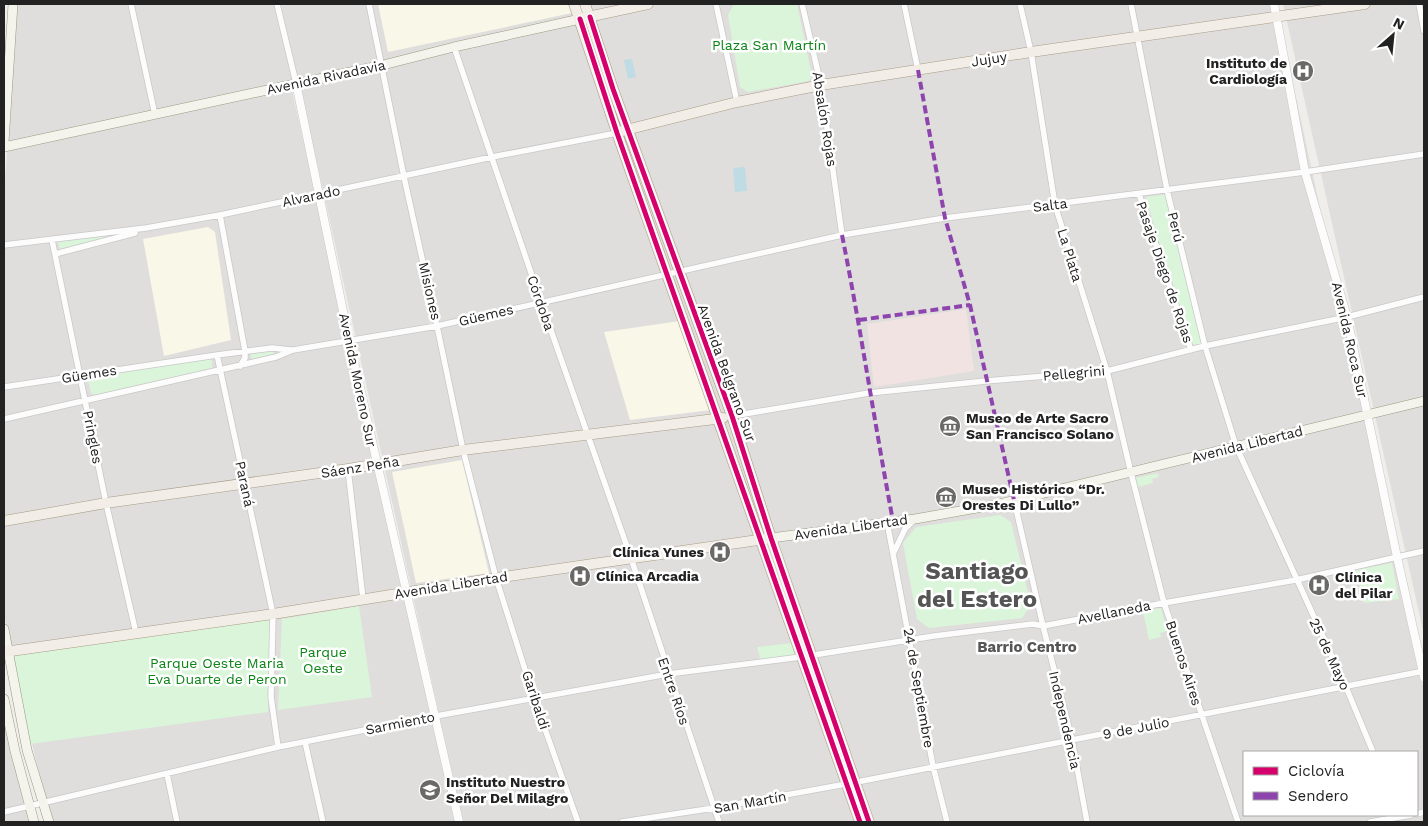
<svg xmlns="http://www.w3.org/2000/svg" width="1428" height="826" font-family="'Work Sans',sans-serif">
  <style>
    .residential { fill: #dfdedc; fill-rule: evenodd }
    .commercial { fill: #f1e3e1 }
    .education { fill: #f8f7e8 }
    .park { fill: #daf5da }
    .water { fill: #bfdbe3 }
    .lines { fill: none; stroke-linecap: round; stroke-linejoin: round }
    .minor-casing { stroke: #c9c8c7; stroke-width: 7 }
    .tertiary-casing { stroke: #c9c8c7; stroke-width: 9 }
    .secondary-casing { stroke: #999a82; stroke-width: 10 }
    .primary-casing { stroke: #a79c86; stroke-width: 11 }
    .minor { stroke: #fdfcfc; stroke-width: 5.5 }
    .tertiary { stroke: #fdfcfc; stroke-width: 8 }
    .secondary { stroke: #f4f4ed; stroke-width: 9 }
    .primary { stroke: #f3ede7; stroke-width: 10 }
    .quiet { stroke: #8e44ad; stroke-width: 4; stroke-dasharray: 8 4; stroke-linecap: butt }
    .cycleway-casing { stroke: #fff; stroke-width: 8 }
    .cycleway { stroke: #d6006c; stroke-width: 5 }
    .labels { text-anchor: middle; dominant-baseline: central; stroke-width: 5; stroke-linejoin: round; paint-order: stroke }
    .park-label { font-size: 14px; fill: #0c8416; stroke: #fff }
    .street-label { font-size: 14px; fill: #222; stroke: #fff }
    .poi-label { font-size: 14px; font-weight: bold; fill: #222; stroke: #fff; text-anchor: start }
    .neighbourhood-label { font-size: 15px; font-weight: bold; fill: #555; stroke: #fff }
    .town-label { font-size: 24px; font-weight: bold; fill: #555; stroke: #fff }
  </style>
  <rect width="100%" height="100%" fill="#f0eeeb"/>
  <!-- residential -->
  <path class="residential" d="M17,4h632l-359,78 168,740h-407l-41,-169 1,-7 -7,-30v-421z
    M660,4h616l148,686v132h-961l-163,-736zM1244,752h173v63h-173z
    M1283,4h141v631z
    M4,699l30,123h-30z"/>
  <!-- commercial -->
  <path class="commercial" d="M966,309l8,62 -100,16 -7,-63z"/>
  <!-- education -->
  <path class="education" d="M378,4h190l4,9 -184,39z
    M208,227l7,5 16,108 -67,16 -21,-117z
    M680,321l31,89 -81,10 -26,-88z
    M462,460l27,113 -73,10 -24,-111z"/>
  <!-- park -->
  <path class="park" d="M734,4h63l15,72 -3,5 -61,11 -8,-5 -12,-72z
    M1170,194l33,152 -14,2 -43,-151z
    M117,235l-57,14 -2,-8z
    M273,351l1,3 -23,5v-5z
    M210,359l2,2v7l-118,27 -3,-2 -4,-16z
    M1158,473l1,4 -7,2 1,4 -15,4 -2,-9z
    M1000,515l11,7 20,83 -9,13 -93,10 -12,-9 -14,-76 13,-16z
    M1392,563l7,36 -35,4 -8,-33z
    M359,606l13,91 -94,13 4,-91z
    M1161,608l6,23 -7,2 1,4 -12,3 -6,-29z
    M271,617l-3,95 -238,32 -19,-90z
    M792,643l5,13 -36,6 -4,-15z"/>
  <!-- water -->
  <path class="water" d="M632,59l4,18 -8,2 -4,-19z
    M745,167l2,24 -12,1 -2,-24z"/>
  <g class="lines">
    <!-- minor casing -->
    <g class="minor-casing">
      <path id="minor" d="M131,4l24,111
        M277,4l19,79
        M369,4l35,173 33,149 26,124 33,128 38,120 44,124
        M716,4l21,98
        M802,4l19,81 21,150
        M904,4l14,66
        M1020,4l11,48 24,153 52,166 24,102 33,130 74,219
        M1131,4l36,186 38,156 31,100 110,241 27,65
        M1419,4l5,27
        M454,47l87,255 90,256 88,264
        M1139,194l52,156
        M220,215l25,136v7l-5,8
        M52,240l54,263 30,130
        M4,245l142,-17 74,-13 272,-58 125,-24
        M55,254l80,-21
        M217,355l56,259 -2,83 7,50
        M4,387l213,-32 55,-7 19,2
        M732,416l137,-23 117,-12 121,-10 98,-25 142,-29 77,-20
        M4,419l272,-62 17,-7 144,-24 405,-91 103,-17 360,-46 119,-18
        M348,469l15,130
        M1014,500l29,126 29,114 15,82
        M887,522l46,244 14,56
        M894,552l11,-23 10,-10
        M305,742l18,80
        M167,774l10,48
        M4,812l274,-65 158,-31 232,-42 133,-17 133,-21 99,-12 10,2 121,-23 132,-23 128,-29
        M1417,814l7,-2
        M622,822l92,-14 143,-26 567,-111
        M1370,822l41,-7"/>
    </g>
    <!-- tertiary casing -->
    <g class="tertiary-casing">
      <path id="tertiary" d="M1274,4l31,168 42,145 50,240 27,120
        M296,83l53,257 110,482"/>
    </g>
    <!-- secondary casing -->
    <g class="secondary-casing">
      <path id="secondary" d="M4,142l9,-138
        M4,147l379,-82 71,-18 126,-28
        M771,538l144,-19 84,-15 425,-103
        M4,629l23,121 22,72
        M4,699l11,52 19,71"/>
    </g>
    <!-- primary casing -->
    <g class="primary-casing">
      <path id="primary" d="M574,4l43,129 243,689
        M585,4l28,85 119,327 39,122 98,284
        M583,18l65,-14
        M622,131l115,-29 84,-17 210,-33 334,-48
        M4,521l102,-18 242,-34 115,-19 260,-32
        M4,652l269,-38 223,-36 269,-39"/>
    </g>
    <!-- minor -->
    <use href="#minor" class="minor"/>
    <!-- tertiary -->
    <use href="#tertiary" class="tertiary"/>
    <!-- secondary -->
    <use href="#secondary" class="secondary"/>
    <!-- primary -->
    <use href="#primary" class="primary"/>
    <!-- quiet -->
    <path class="quiet" d="M918,70l27,148 25,87 44,195
      M842,235c19,95 33,191 51,286
      M859,320l111,-15"/>
    <!-- cycleway casing -->
    <g class="cycleway-casing">
      <path id="cycleway" d="M590,17l23,72 119,327 39,122 98,284
        M580,19l37,114 243,689"/>
    </g>
    <!-- cycleway -->
    <use href="#cycleway" class="cycleway"/>
  </g>
  <!-- icons -->
  <defs>
    <g id="hospital-disc" transform="scale(1.125)"><circle r="9.5" fill="#6a6968" stroke="#fff"/><path d="M-5-5h3v3.5h4V-5h3V5h-3V1.5h-4V5h-3Z" fill="#fff"/></g>
    <g id="museum-disc" transform="scale(1.125)"><circle r="9.5" fill="#6a6968" stroke="#fff"/><path d="M0-6L6-3V-2H-6V-3ZM-5-1h2V3h-2ZM-1-1h2V3h-2ZM3-1h2V3H3ZM-6 4H6V6H-6Z" fill="#fff"/></g>
    <g id="university-disc" transform="scale(1.125)"><circle r="9.5" fill="#6a6968" stroke="#fff"/><path d="M0-5L7-2L0 1L-7-2ZM-4 1L0 2.5L4 1V4Q0 6-4 4Z" fill="#fff"/></g>
  </defs>
  <g fill-rule="evenodd">
    <use href="#hospital-disc" x="1303" y="71"/>
    <use href="#museum-disc" x="950" y="426"/>
    <use href="#museum-disc" x="946" y="497"/>
    <use href="#hospital-disc" x="720" y="552"/>
    <use href="#hospital-disc" x="580" y="576"/>
    <use href="#hospital-disc" x="1319" y="585"/>
    <use href="#university-disc" x="430" y="790"/>
  </g>
  <g class="labels">
    <!-- park labels -->
    <g class="park-label">
      <text x="769" y="45">Plaza San Martín</text>
      <text x="323" y="652">Parque<tspan x="323" dy="16">Oeste</tspan></text>
      <text x="217" y="663">Parque Oeste Maria<tspan x="217" dy="16">Eva Duarte de Peron</tspan></text>
    </g>
    <!-- street labels -->
    <g class="street-label">
      <text transform="translate(989 59) rotate(-9)">Jujuy</text>
      <text transform="translate(326 77) rotate(-12)">Avenida Rivadavia</text>
      <text transform="translate(825 119) rotate(81)">Absalón Rojas</text>
      <text transform="translate(311 196) rotate(-12)">Alvarado</text>
      <text transform="translate(1050 205) rotate(-7)">Salta</text>
      <text transform="translate(1176 227) rotate(76)">Perú</text>
      <text transform="translate(1070 255) rotate(73)">La Plata</text>
      <text transform="translate(1165 272) rotate(71)">Pasaje Diego de Rojas</text>
      <text transform="translate(430 291) rotate(77)">Misiones</text>
      <text transform="translate(541 303) rotate(71)">Córdoba</text>
      <text transform="translate(486 315) rotate(-13)">Güemes</text>
      <text transform="translate(1350 340) rotate(77)">Avenida Roca Sur</text>
      <text transform="translate(727 373) rotate(70)">Avenida Belgrano Sur</text>
      <text transform="translate(1074 373) rotate(-5)">Pellegrini</text>
      <text transform="translate(89 374) rotate(-9)">Güemes</text>
      <text transform="translate(358 380) rotate(78)">Avenida Moreno Sur</text>
      <text transform="translate(93 437) rotate(79)">Pringles</text>
      <text transform="translate(1247 444) rotate(-14)">Avenida Libertad</text>
      <text transform="translate(360 467) rotate(-9)">Sáenz Peña</text>
      <text transform="translate(245 484) rotate(78)">Paraná</text>
      <text transform="translate(851 527) rotate(-8)">Avenida Libertad</text>
      <text transform="translate(451 585) rotate(-9)">Avenida Libertad</text>
      <text transform="translate(1114 612) rotate(-11)">Avellaneda</text>
      <text transform="translate(1330 654) rotate(65)">25 de Mayo</text>
      <text transform="translate(1184 663) rotate(72)">Buenos Aires</text>
      <text transform="translate(919 688) rotate(80)">24 de Septiembre</text>
      <text transform="translate(674 691) rotate(71)">Entre Ríos</text>
      <text transform="translate(536 700) rotate(72)">Garibaldi</text>
      <text transform="translate(1065 720) rotate(77)">Independencia</text>
      <text transform="translate(400 723) rotate(-11)">Sarmiento</text>
      <text transform="translate(1136 728) rotate(-11)">9 de Julio</text>
      <text transform="translate(750 802) rotate(-10)">San Martín</text>
    </g>
    <!-- poi labels -->
    <g class="poi-label">
      <text x="1287" y="63" text-anchor="end">Instituto de<tspan x="1287" dy="16">Cardiología</tspan></text>
      <text x="966" y="418">Museo de Arte Sacro<tspan x="966" dy="16">San Francisco Solano</tspan></text>
      <text x="962" y="489">Museo Histórico “Dr.<tspan x="962" dy="16">Orestes Di Lullo”</tspan></text>
      <text x="704" y="552" text-anchor="end">Clínica Yunes</text>
      <text x="596" y="576">Clínica Arcadia</text>
      <text x="1335" y="577">Clínica<tspan x="1335" dy="16">del Pilar</tspan></text>
      <text x="446" y="782">Instituto Nuestro<tspan x="446" dy="16">Señor Del Milagro</tspan></text>
    </g>
    <!-- neighbourhood labels -->
    <g class="neighbourhood-label">
      <text x="1027" y="647">Barrio Centro</text>
    </g>
    <!-- town labels -->
    <g class="town-label">
      <text x="977" y="571">Santiago<tspan x="977" dy="28">del Estero</tspan></text>
    </g>
  </g>
  <!-- border -->
  <rect width="1428" height="826" fill="none" stroke="#222222" stroke-width="10"/>
  <!-- legend -->
  <rect x="1243" y="751" width="175" height="65" fill="#ffffff" stroke="#a7a7a7"/>
  <rect x="1253" y="767" width="25" height="8" fill="#d6006c" stroke="#a7a7a7"/>
  <text x="1288" y="776" font-size="15" fill="#222222">Ciclovía</text>
  <rect x="1253" y="792" width="25" height="8" fill="#8e44ad" stroke="#a7a7a7"/>
  <text x="1288" y="801" font-size="15" fill="#222222">Sendero</text>
  <!-- north arrow -->
  <g transform="translate(1393 35) rotate(27)" stroke="#ffffff" stroke-width="4" paint-order="stroke">
  <path d="M0-4L9 19L0 12L-9 19Z" fill="#222222"/>
  <text y="-8" font-size="14" font-weight="bold" text-anchor="middle" fill="#222222">N</text>
  </g>
</svg>
